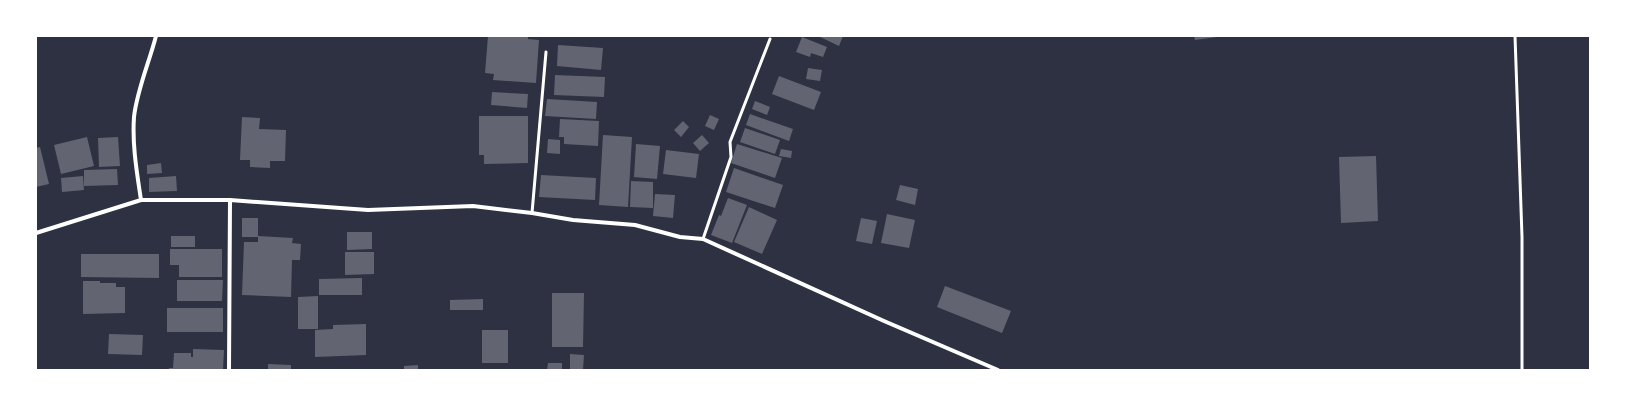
<svg xmlns="http://www.w3.org/2000/svg" width="1626" height="406" font-family="Arial,sans-serif">
  <style>
    .building { fill: #626471 }
    .lines { fill: none; stroke-linecap: round; stroke-linejoin: round }
    .service { stroke: #fff; stroke-width: 3 }
    .minor { stroke: #fff; stroke-width: 4 }
  </style>
  <rect width="100%" height="100%" fill="#2d3142"/>
  <!-- building -->
  <path class="building" d="M488,36h40v3l11,1 -3,43 -43,-3 1,-6 -9,-1z
    M818,36h25l-4,10z
    M1194,36h23v1l-22,3z
    M802,37l25,10 -4,10 -12,-4 -1,4 -14,-5z
    M558,45l45,3 -2,22 -44,-4z
    M808,68l14,2 -2,11 -14,-2z
    M555,75l50,2 -1,20 -50,-2z
    M779,76l42,16 -7,18 -42,-16z
    M492,92l36,2 -1,14 -36,-3z
    M547,99l50,3 -1,17 -51,-3z
    M755,101l15,6 -3,8 -15,-6z
    M750,114l43,15 -4,12 -43,-16z
    M710,115l9,4 -5,11 -9,-4z
    M479,116h49v47l-44,1v-9h-5z
    M242,117l18,1 -1,11 27,1 -1,31h-15v7l-20,-1v-7h-10z
    M560,119l39,2 -1,25 -34,-2v-7h-5z
    M683,121l6,6 -8,10 -7,-7z
    M745,128l35,12 -5,14 -35,-12z
    M603,135l29,2 -4,70 -29,-2z
    M702,135l7,8 -9,8 -7,-8z
    M87,137l7,29 -33,8 -7,-29z
    M118,137l2,29 -21,1 -1,-29z
    M548,139l12,1v14l-13,-1z
    M636,144l24,2 -3,33 -23,-2z
    M737,144l45,14 -7,20 -44,-15z
    M40,147l9,37 -13,3v-39z
    M781,149l11,2 -1,7 -12,-2z
    M666,150l33,4 -3,24 -33,-4z
    M1376,156l2,65 -37,2 -2,-66z
    M161,163l1,10 -15,1v-9z
    M734,168l49,17 -8,23 -49,-16z
    M117,169l1,16 -34,1v-16z
    M541,175l55,3 -1,22 -56,-3z
    M83,176l1,14 -22,2 -1,-14z
    M176,176l1,15 -28,1v-14z
    M631,181l22,1v26l-23,-1z
    M900,185l18,4 -3,16 -19,-5z
    M655,194l20,1 -2,23 -20,-2z
    M728,198l19,7 -15,38 -21,-8 8,-20 2,1z
    M749,207l28,13 -15,34 -28,-12z
    M887,214l28,6 -6,28 -28,-5z
    M242,218h16v18l35,2 -1,5 9,1 -1,16h-8l-1,37 -49,-2 2,-53h14v-5h-16z
    M861,218l16,3 -5,23 -16,-3z
    M347,232h25v17l-25,1z
    M171,236h24v11h-24z
    M170,249h52v28h-43v-12h-9z
    M345,252h29v22l-29,1z
    M81,254h78v24l-78,-1z
    M362,278v17h-43v-16z
    M177,280h46l-1,21h-45z
    M83,281h17v2h16v4h9v26l-42,1z
    M945,286l66,25 -9,22 -65,-26z
    M552,293h32l-1,54h-31z
    M318,296v33h-20v-32z
    M483,299v11h-33v-10z
    M167,308h56v24h-56z
    M366,324v31l-51,2v-27l18,-1v-4z
    M482,330h26v33h-26z
    M109,334l34,1 -1,20 -34,-1z
    M193,349l31,1 -1,20h-54v-2h4l1,-15h17v4h2z
    M570,354l14,1 -1,15h-13z
    M548,363h14v7h-15z
    M268,364l23,1v5h-23z
    M418,365v5h-14v-4z"/>
  <g class="lines">
    <!-- service -->
    <path class="service" d="M1515,36l7,201v133
      M532,213l14,-161
      M703,239l28,-82 -1,-15 40,-103"/>
    <!-- minor -->
    <path class="minor" d="M141,200c-4,-27 -9,-55 -7,-83 3,-27 15,-54 22,-81
      M36,233l105,-33h89l138,10 105,-4 59,7 41,7 62,5 45,12 23,2 181,82 114,49
      M229,370l1,-170"/>
  </g>
  <!-- border -->
  <rect width="1626" height="406" fill="none" stroke="#ffffff" stroke-width="74"/>
</svg>
